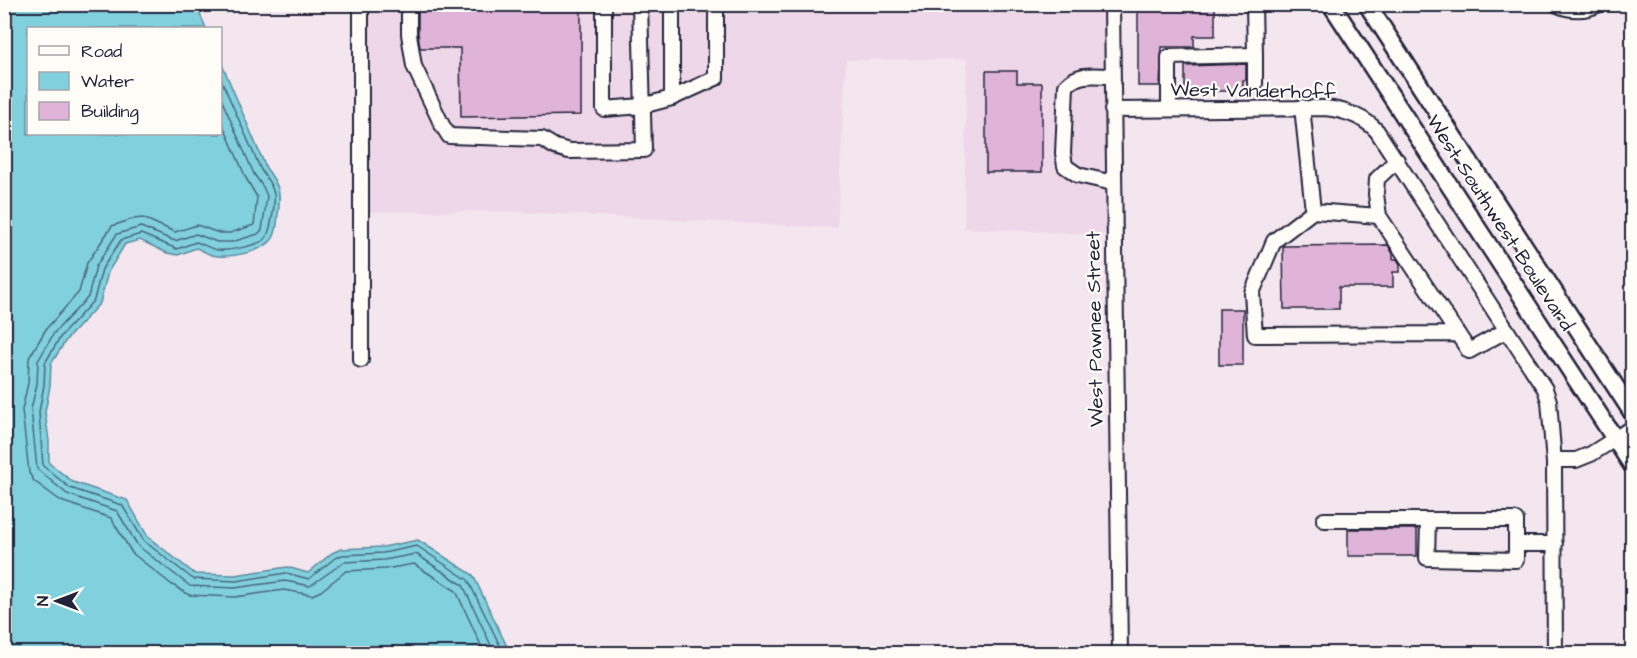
<svg xmlns="http://www.w3.org/2000/svg" width="1637" height="658" font-family="'Architects Daughter',sans-serif">
  <style>
    .built { fill: #eed7e8 }
    .water { fill: #81d0de; stroke: #5b8a9d; stroke-width: 1.5 }
    .lines { fill: none; stroke-linecap: round; stroke-linejoin: round }
    .shore { stroke: #48687c; stroke-width: 1.5 }
    .building { fill: #e0b4d9; stroke: #22223b; stroke-width: 1.5 }
    .minor-casing { stroke: #22223b; stroke-width: 18 }
    .major-casing { stroke: #22223b; stroke-width: 21 }
    .minor { stroke: #fdfcf7; stroke-width: 14 }
    .major { stroke: #fdfcf7; stroke-width: 16 }
    .labels { text-anchor: middle; dominant-baseline: central; stroke-width: 4.5; stroke-linejoin: round; paint-order: stroke }
    .street-label { font-size: 20px; fill: #22223b; stroke: #fdfcf7 }
  </style>
  <rect width="100%" height="100%" fill="#f4e6ee"/>
  <filter id="ink" filterUnits="userSpaceOnUse"><feTurbulence type="fractalNoise" baseFrequency=".0167" numOctaves="2"/><feDisplacementMap in="SourceGraphic" scale="12" xChannelSelector="R" yChannelSelector="G"/><feConvolveMatrix kernelMatrix="1 2 1 2 8 2 1 2 1" color-interpolation-filters="sRGB"/></filter>
  <g filter="url(#ink)">
    <!-- built -->
    <path class="built" d="M361,5h751l2,230 -150,-7 3,-169 -121,1 -9,168 -338,-17 -138,1z"/>
    <!-- water -->
    <path class="water" d="M4,5h192l10,23h-178v106h192l1,-72 45,106c14,18 15,25 12,47 -1,7 -1,17 -5,23 -9,14 -40,19 -56,18 -7,0 -15,-6 -21,-8l-18,7 -11,-2 -27,-13 -15,4 -17,28 -8,31 -34,37 -15,24 -1,22 -5,26 4,29v22l24,19 54,18 21,37 47,37 40,1 52,-8 21,6 24,-20 9,-4 42,-2 35,-7 55,35 37,78h-505z"/>
    <g class="lines">
      <!-- shore -->
      <path class="shore" d="M220,77l41,93c5,8 12,15 13,25 1,9 -3,39 -10,45 -9,6 -35,11 -46,10 -7,-1 -15,-6 -22,-8l-19,7 -36,-15 -20,6 -19,29 -8,31 -33,36 -16,27 -1,22 -5,27 4,54 27,22 52,17 22,36 49,38 43,2 50,-8 23,6 26,-21 7,-3 41,-2 34,-7 51,34 36,74
        M220,96l34,78 9,13 4,9 -5,34 -4,4 -26,8h-15l-21,-8 -21,7 -34,-14 -24,7 -21,32 -8,31 -34,36 -16,28 -1,23 -6,25 6,60 30,25 50,17 21,35 52,40 45,2 50,-7 25,5 34,-24 40,-2 32,-6 47,31 32,69
        M220,118l26,60 11,19 -3,28 -24,8h-11l-22,-8 -22,7 -32,-14 -10,1 -21,7 -25,37 -8,29 -33,37 -17,29 -1,25 -6,27 7,63 5,8 27,20 50,17 21,35 39,31 18,11 46,2 49,-7 28,5 9,-4 25,-20 39,-2 29,-5 42,27 29,63"/>
    </g>
    <!-- building -->
    <path class="building" d="M418,4h163v111l-120,2 -1,-69h-40l-2,-15z
      M1138,4h77v32h-21v11h-32l-2,39h-22z
      M1246,64v16h-3v11h-58v-25z
      M986,71h31v12h25v89h-56z
      M1388,245l5,9v5h4l3,5v8h-7v15h-54v22h-55l-1,-63z
      M1219,309h24v56h-24z
      M1348,529h69v27h-69z"/>
    <g class="lines">
      <!-- minor casing -->
      <g class="minor-casing">
        <path id="minor" d="M409,4v30l5,32 28,59 7,11 93,3 13,8 14,4 75,-1 -4,-146
          M604,4v105l38,-3 30,-8v-94
          M1112,4l8,650
          M1556,4c13,7 30,7 43,0
          M1255,55v29
          M1112,76c-19,0 -33,-4 -46,10l-3,67 2,13 13,9 35,8
          M672,98l44,-20v-74
          M1302,107l11,104 66,5 -3,-22 1,-15 20,-19
          M1169,109v-52l86,-2 -1,-51
          M1112,110l213,-2c20,2 38,8 52,23l168,258 4,12 5,62 1,191
          M1313,211l-39,30 -22,52 3,42 203,-1
          M1379,216l90,135 38,-21
          M361,360v-356
          M1554,460h22l15,-6 41,-26
          M1324,520h192v24h39
          M1428,520l-1,38 89,2v-16"/>
      </g>
      <!-- major casing -->
      <g class="major-casing">
        <path id="major" d="M1331,4l301,461
          M1367,4l265,408"/>
      </g>
      <!-- minor -->
      <use href="#minor" class="minor"/>
      <!-- major -->
      <use href="#major" class="major"/>
    </g>
  </g>
  <g class="labels">
    <!-- street labels -->
    <g class="street-label">
      <text transform="translate(1253 91) rotate(1)">West Vanderhoff</text>
      <text transform="translate(1500 223) rotate(57)">West Southwest Boulevard</text>
      <text transform="translate(1095 329) rotate(-91)">West Pawnee Street</text>
    </g>
  </g>
  <!-- margin -->
  <rect width="1637" height="658" fill="none" stroke="#fdfcf7" stroke-width="24"/>
  <rect x="12" y="12" width="1613" height="634" fill="none" stroke="#22223b" stroke-width="2" filter="url(#ink)"/>
  <!-- legend -->
  <rect x="27" y="27" width="195" height="108" fill="#fdfcf7" stroke="#a5a5ac" stroke-width="1.5"/>
  <rect x="39" y="46" width="30" height="9" fill="#fdfcf7" stroke="#a5a5ac" stroke-width="1.5"/>
  <text x="81" y="57" font-size="18" fill="#22223b">Road</text>
  <rect x="39" y="72" width="30" height="18" fill="#81d0de" stroke="#a5a5ac" stroke-width="1.5"/>
  <text x="81" y="87" font-size="18" fill="#22223b">Water</text>
  <rect x="39" y="102" width="30" height="18" fill="#e0b4d9" stroke="#a5a5ac" stroke-width="1.5"/>
  <text x="81" y="117" font-size="18" fill="#22223b">Building</text>
  <!-- north arrow -->
  <g transform="translate(57 601) rotate(270)" stroke="#fdfcf7" stroke-width="4.5" paint-order="stroke">
  <path d="M0-4.5L10 22L0 15L-10 22Z" fill="#22223b"/>
  <text y="-9" font-size="16" font-weight="bold" text-anchor="middle" fill="#22223b">N</text>
  </g>
</svg>
